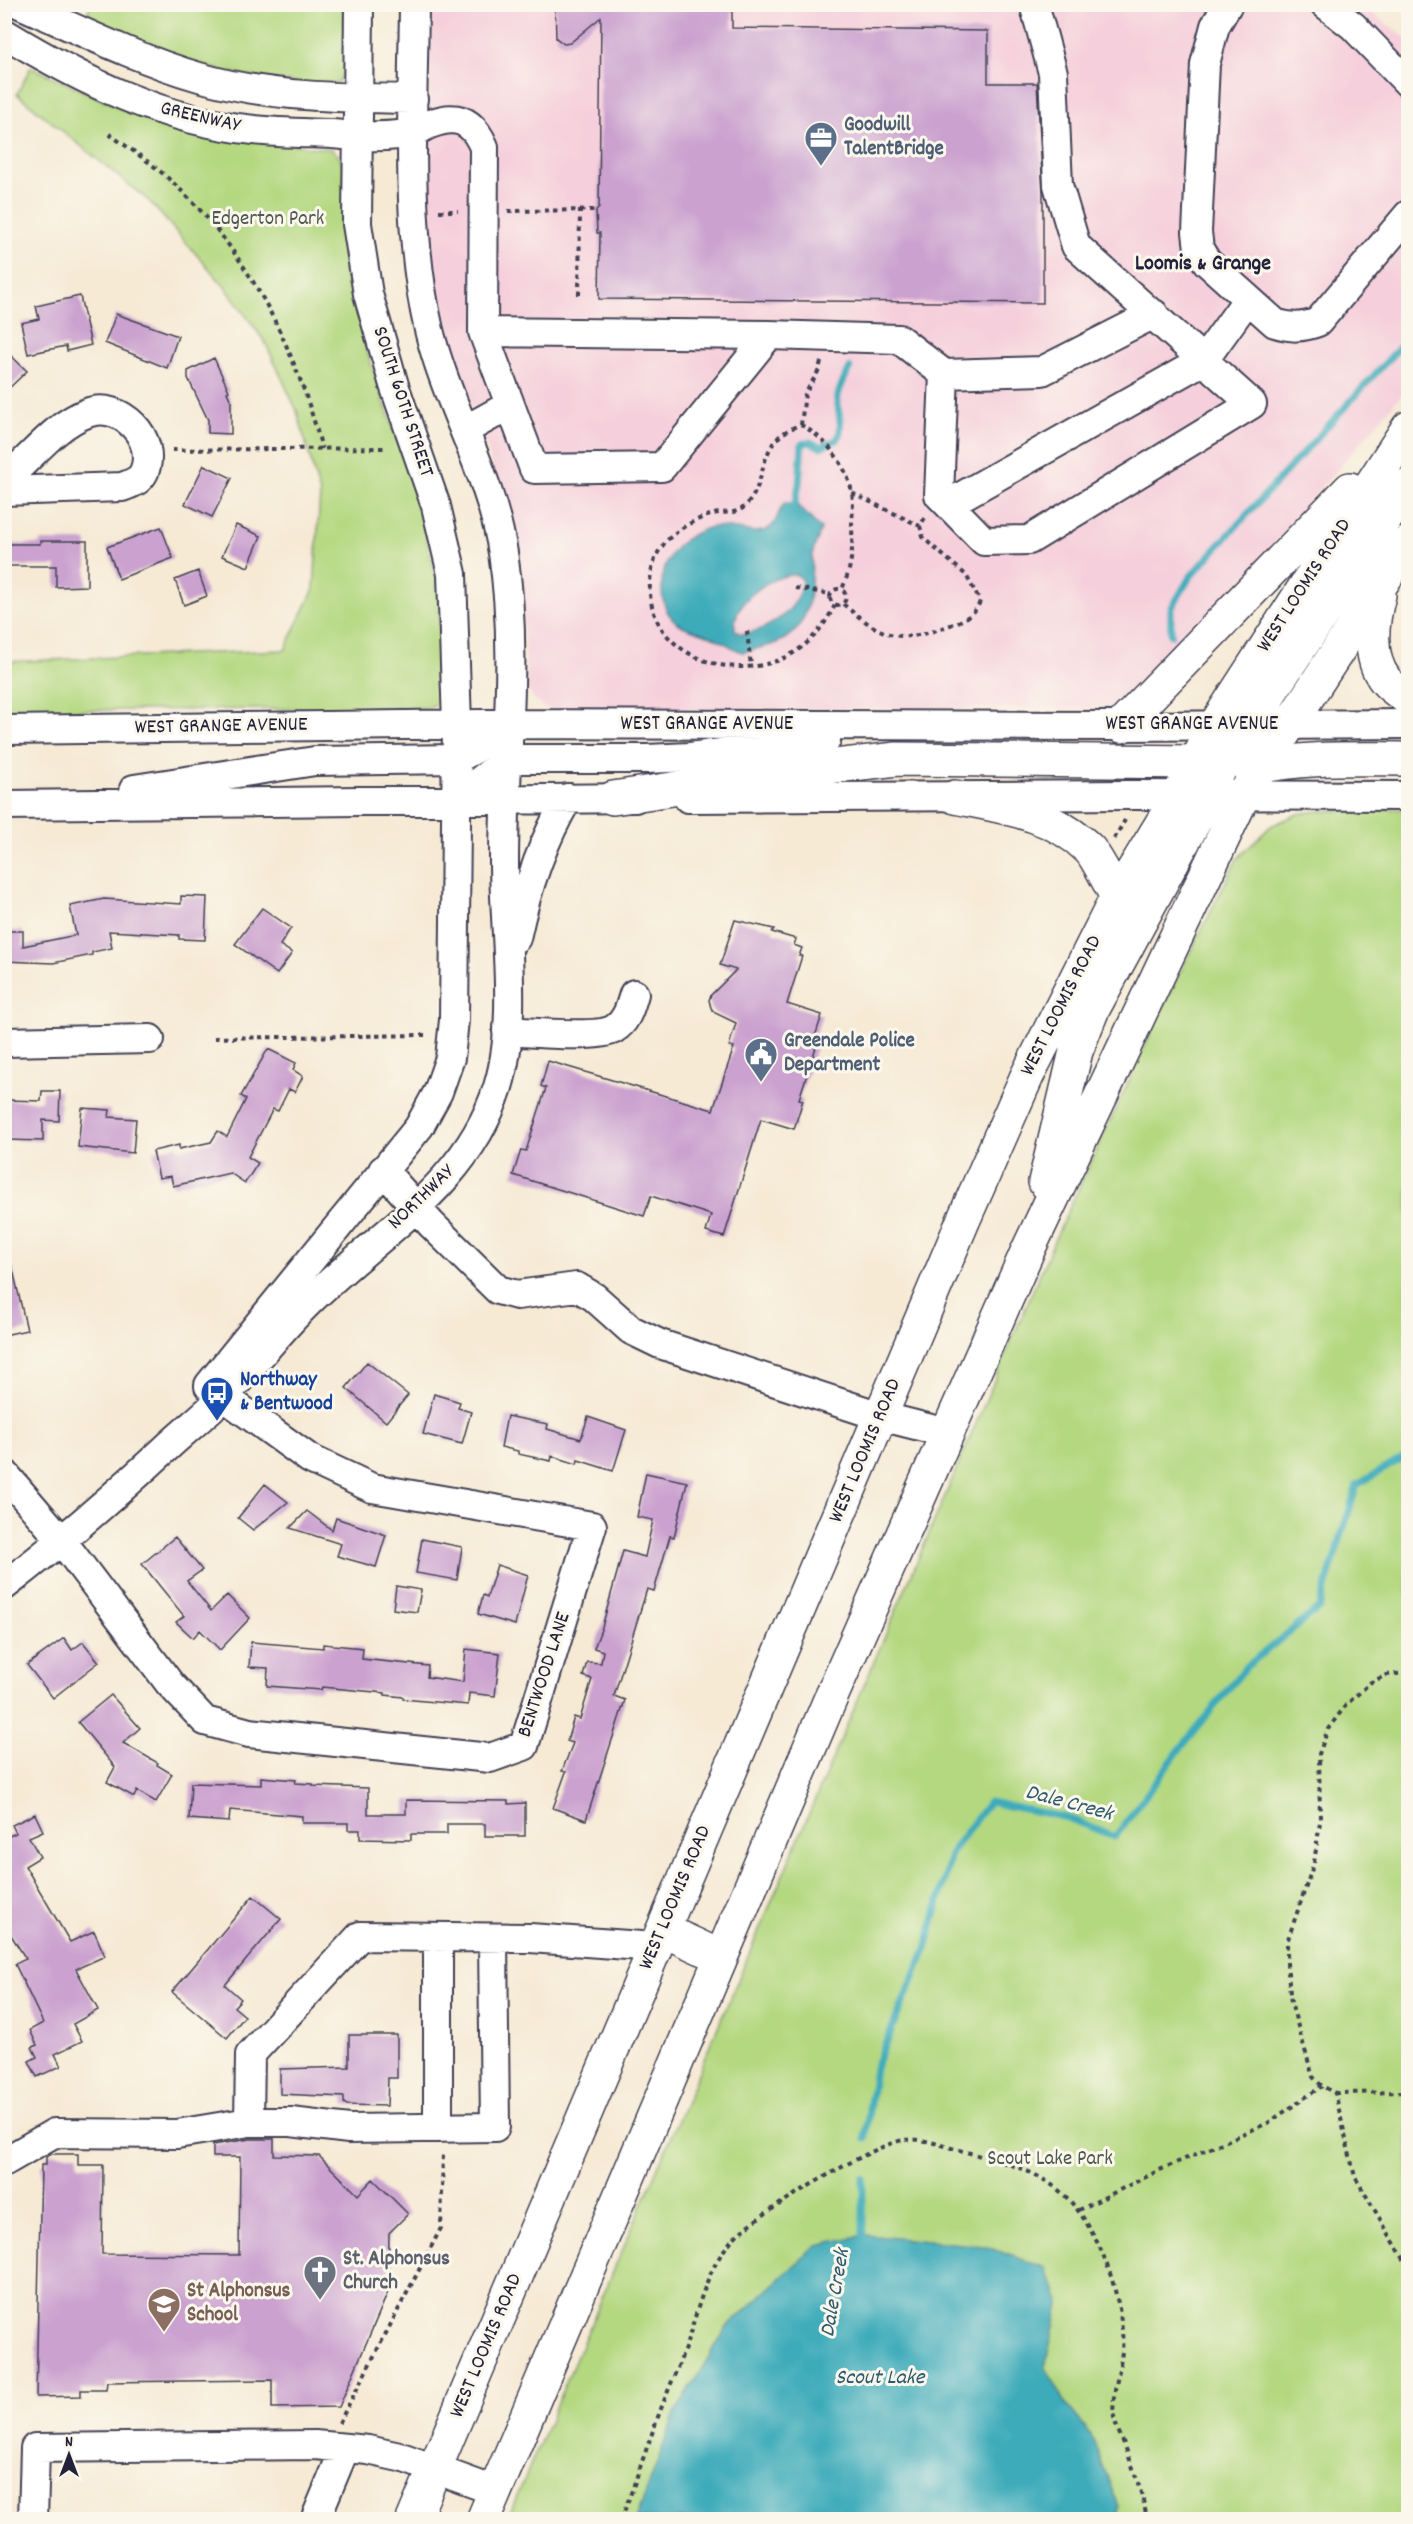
<svg xmlns="http://www.w3.org/2000/svg" width="1413" height="2524" font-family="Dekko,sans-serif">
  <style>
    .built { fill: #f5cfdb }
    .green { fill: #b4d880; stroke: #6b7d5e; stroke-width: 1.5 }
    .water { fill: #3cabba; stroke: #2f667a; stroke-width: 1.5; fill-rule: evenodd }
    .lines { fill: none; stroke-linecap: round; stroke-linejoin: round }
    .stream { stroke: #3cabba; stroke-width: 7 }
    .building { fill: #caa1cf }
    .minor-casing { stroke: #424052; stroke-width: 32 }
    .major-casing { stroke: #424052; stroke-width: 36 }
    .path { stroke: #424052; stroke-width: 4; stroke-dasharray: 4.5 4.5; stroke-linecap: butt }
    .minor { stroke: #fff; stroke-width: 28 }
    .major { stroke: #fff; stroke-width: 33 }
    .labels { text-anchor: middle; dominant-baseline: central; stroke-width: 6; stroke-linejoin: round; paint-order: stroke }
    .street-label { font-size: 21px; fill: #22223b; stroke: #fbf7ec }
    .service-label { font-size: 21px; font-weight: bold; fill: #4e5e75; stroke: #fbf7ec; text-anchor: start }
    .park-label { font-size: 21px; fill: #4e5950; stroke: #fbf7ec }
    .transit-label { font-size: 21px; font-weight: bold; fill: #164399; stroke: #fbf7ec; text-anchor: start }
    .worship-label { font-size: 21px; font-weight: bold; fill: #5b616d; stroke: #fbf7ec; text-anchor: start }
    .education-label { font-size: 21px; font-weight: bold; fill: #785e54; stroke: #fbf7ec; text-anchor: start }
    .neighbourhood-label { font-size: 22px; font-weight: bold; fill: #22223b; stroke: #fbf7ec }
    .water-label { font-size: 22px; font-style: italic; fill: #2c596e; stroke: #fbf7ec }
  </style>
  <rect width="100%" height="100%" fill="#fbf7ec"/>
  <filter id="ink" filterUnits="userSpaceOnUse"><feTurbulence type="fractalNoise" baseFrequency=".0167" numOctaves="2"/><feDisplacementMap in="SourceGraphic" scale="12" xChannelSelector="R" yChannelSelector="G"/><feConvolveMatrix kernelMatrix="1 2 1 2 8 2 1 2 1" color-interpolation-filters="sRGB"/></filter>
  <filter id="wash" filterUnits="userSpaceOnUse"><feTurbulence type="fractalNoise" baseFrequency=".008" numOctaves="4" result="noise"/><feDisplacementMap in="SourceGraphic" scale="24" xChannelSelector="R" yChannelSelector="G"/><feGaussianBlur stdDeviation="1.35" result="paint"/><feColorMatrix in="noise" values="0 0 0 0 0 0 0 0 0 0 0 0 0 0 0 0 0 1.4 0 .05"/><feComposite in="paint" operator="in"/></filter>
  <g filter="url(#wash)">
    <rect width="100%" height="100%" fill="#f6ead5"/>
    <!-- built -->
    <path class="built" d="M430,5h932l46,35v347l-191,223 -101,98 -567,2 -13,-9 -8,-10 -7,-90 -32,-146 -42,-115 -18,-108z"/>
    <!-- green -->
    <path class="green" d="M91,5h254l-1,66 -6,12c-40,6 -139,-15 -178,-30 -26,-10 -50,-24 -76,-35z
      M31,67l90,41 186,39 24,2 7,6 6,12 1,65 5,45 16,72 47,137 15,57 10,45 5,105 -5,10 -10,5 -423,3 -1,-49 281,-12 29,-61 6,-95 -23,-83 -32,-69 -39,-54 -76,-86 -133,-108z
      M1408,809v1710l-901,1 547,-1279 117,-250 66,-132 34,-33 27,-12 18,-3z"/>
    <!-- water -->
    <path class="water" d="M785,503h10l26,26c-2,8 -6,15 -8,23 -2,10 -1,22 -2,33 -4,50 -24,58 -69,67 -11,-4 -19,-11 -29,-15 -11,-5 -24,-7 -34,-13 -11,-7 -16,-20 -17,-32 -2,-30 14,-52 43,-63 20,-8 47,9 63,0 11,-6 8,-17 17,-26zM789,575h8l5,4c0,30 -34,52 -61,55l-6,-4c-3,-27 30,-50 54,-55z
      M864,2235l120,11 62,22 14,33 -15,65 22,39 23,28 29,73 -2,13h-481l40,-108 51,-84 90,-82z"/>
    <g class="lines">
      <!-- stream -->
      <path class="stream" d="M795,503l4,-19 3,-40 8,-2 10,5 17,-7c8,-15 -1,-29 1,-44 2,-10 7,-19 12,-28
        M1171,635v-26l19,-32 218,-239
        M865,2139l10,-71 51,-119 26,-98 37,-49 79,16 47,19 65,-88 66,-82 73,-59 38,-123 51,-30
        M863,2242v-63"/>
    </g>
    <g id="blocks">
      <!-- building -->
      <path class="building" d="M555,4h177v24l256,3v52h49l6,110v110l-444,-4 1,-66h-3l-1,-23 3,-3 2,-190 -31,26 -6,1 -8,-6z
        M80,296l11,49 -24,6 -1,-5 -38,8 -7,-31 18,-4 -3,-13z
        M116,314l62,22 -11,32 -62,-25z
        M4,349l23,22 -23,22z
        M214,358l15,33 -2,1 4,9v33l-23,-1v-13l-20,-42v-7z
        M204,465l28,13 -20,39 -27,-13z
        M236,525l25,11 -13,31 -26,-11z
        M161,527l12,31 -54,21 -12,-32z
        M40,541h47v45l-31,1v-21h-52v-22h36z
        M198,571l9,25 -23,9 -9,-25z
        M181,896l26,1 -2,43 -26,-1v-4l-70,-4 3,17 -20,4v3l-39,8 -49,-2v-30h19v15l53,-11 -6,-29 34,-7 77,5z
        M262,908l29,20 -11,17 12,8 -15,21 -42,-30z
        M735,920l39,9 -2,3 24,7 -2,6 8,3 -3,8h3l-15,48 35,11 -10,31 4,1 -17,52 4,1 -9,29 -33,-10 -37,118 -18,-5 5,-17 -60,-19 -7,20 -131,-41 8,-25 5,1 20,-63 -5,-2 7,-25 165,49 21,-63 -5,-1 7,-23 -21,-10 -4,-5 -2,-8 2,-5 25,-25 -16,-5z
        M268,1049l28,14 -3,7 10,6 -8,16 -6,-3 -11,22 -5,-2 -25,48 10,6 -13,20 -15,-10 -57,13 -2,-10 -12,2 -6,-27 26,-6v4l32,-7 7,-11 9,6 19,-38 -5,-3z
        M42,1091h18l-1,30 -16,-1v21l-37,-1 2,-40 33,1z
        M82,1108l28,2 -1,7 27,2 -3,34 -55,-6z
        M12,1266l15,64 -23,5v-68z
        M367,1362l41,33 -22,27 -40,-34z
        M434,1394l26,8 -2,6 13,4 -9,32 -39,-10z
        M507,1416l41,8 -1,5 34,10 7,-22 38,13 -13,41 -35,-11 -1,4 -25,-8 -1,5 -33,-7v-3l-17,-4z
        M646,1473l41,9 -13,55 -4,-1 -16,55 -7,-2 -33,107 11,4 -39,120 -33,-12 13,-36 -4,-1 11,-28 -6,-2 7,-24 6,2 12,-40 -9,-3 4,-14 14,1 2,-12 -9,-3 8,-21 21,-76 22,6 8,-37 -16,-3z
        M265,1484l23,18 -35,28 -15,-12z
        M307,1511l25,19 4,-12 50,17 -10,32 -39,-11 4,-12 -51,-16z
        M175,1537l27,33 -15,11 24,30 16,-16 23,23 -30,32 -20,-20 -7,8 -17,-16 8,-6 -42,-52z
        M422,1539l40,8 -5,33 -41,-7z
        M497,1565l31,10 -13,50 -37,-11 5,-19 4,2z
        M396,1586l25,4 -4,22 -24,-3z
        M64,1638l8,12 11,-8 16,20 -46,36 -26,-33z
        M251,1642l72,6v-4l40,4 -1,11 66,7 -1,11 36,5 3,-33 34,4 -5,43 -26,-3 -1,12 -65,-6v-2l-18,-2v-2l-63,-6 -1,3 -54,-4 1,-18 -19,-1z
        M111,1695l29,33 -17,15 35,20 -1,2 15,9 -16,28 -19,-11 -3,6 -27,-15 8,-15 -37,-45z
        M261,1777l35,3 -1,3 18,1v2l55,2v26h38v-14l102,1v3l17,-1v33h-40v-12h-38v10h-36v6l-51,-1v-9h-12v-7h-46v-7l-72,-6 -1,12 -40,-3 2,-36 70,2z
        M35,1814l8,17 -14,6 11,20 -15,9 45,76 24,-11 11,25 -29,13 22,41 -25,14 9,17 -27,13 6,12 -24,11 -8,-16 8,-4 -5,-10 5,-2 -7,-15 13,-7 -28,-59 11,-5 -22,-35v-91l3,4 9,-4 -4,-8z
        M253,1896l28,23 -56,66 16,14 -7,8 11,9 -18,22 -55,-46z
        M349,2035h48v43h-9l-1,28 -40,-1 -3,-2v-6l-64,-3v-25l69,-2z
        M250,2139h24v16l45,1 39,39 15,-16 35,35 -19,19 -1,59 -49,115 -67,1v-28l-165,2 -1,8h-25v6l-45,1 5,-232h5v-8l5,-3h27v11h25l-1,89 137,1 1,-98h-27v-12z"/>
    </g>
  </g>
  <g filter="url(#ink)">
    <use href="#blocks" fill-opacity="0" stroke="#424052" stroke-width="1.5"/>
    <g class="lines">
      <!-- minor casing -->
      <g class="minor-casing">
        <path id="minor" d="M20,4c59,26 117,55 179,73 67,20 144,21 214,22
          M1228,4l-13,22 -10,38 -8,168 2,17 8,13 68,61c16,5 27,5 43,-1l90,-107
          M1325,4l28,22 55,57
          M4,33c77,47 159,88 250,97 26,3 52,3 78,4 22,2 61,4 82,-2 5,-2 11,-6 16,-8 28,-11 43,-3 54,23l-1,185 51,137 128,-2 107,-132 130,4 45,35 -5,121 45,46 45,-1 223,-136 -176,-158 -18,-61 -5,-112 -19,-69
          M483,332l286,3
          M944,374l98,-3 112,-57
          M465,430l45,-25
          M4,480c28,-22 49,-54 83,-67 33,-13 71,26 57,59 -4,9 -13,12 -22,15l-118,4
          M948,504l256,-144 43,-60
          M4,730l480,-6 637,2 287,-2
          M134,789l181,-28 141,-2 19,-10 34,-25
          M688,798l442,-3 278,1
          M456,799l52,-40h139l43,-2 136,-17
          M4,805l631,-7
          M516,938c10,-47 27,-98 52,-140
          M507,1031c22,1 90,8 107,-2 13,-8 16,-22 20,-35
          M4,1042l146,-3
          M383,1170l48,54 67,66 19,5 60,-8 17,10 37,33 29,14 220,72 67,17
          M209,1385l210,-258 19,-35 12,-34 4,-38 3,-296 -5,-150 -16,-68 -42,-121 -26,-91 -11,-70 2,-220
          M4,1473l58,68 108,143 35,37 44,12 241,25 34,-12 68,-220 -220,-38 -62,-29 -101,-73
          M4,1586c56,-43 108,-88 159,-135 20,-19 42,-36 61,-55 29,-30 55,-65 85,-94 69,-69 158,-116 189,-215 21,-68 6,-155 6,-226 0,-102 15,-206 -1,-308 -12,-78 -55,-146 -74,-223 -24,-102 -16,-221 -15,-326
          M438,1938v190
          M249,2122h42l58,7 146,-2 -2,-189
          M4,2162l50,-29 123,1 72,-12 1,-67 110,-119 170,2 126,9
          M33,2520l2,-72 280,-3 53,5 36,8 91,33
          M315,2520l30,-72"/>
      </g>
      <!-- major casing -->
      <g class="major-casing">
        <path id="major" d="M1379,595c-7,27 -12,63 7,86 6,7 16,13 22,18
          M1121,726l229,-237
          M1246,758l14,-45 11,-22 137,-206
          M1249,769c52,-13 106,-10 159,-10
          M955,797c47,10 98,16 134,52 7,7 22,37 28,48
          M613,798l178,-27 106,-12 300,3 53,-15 34,-21
          M1045,1182l31,-131 16,-40 116,-215 18,-42 -1,-14
          M663,1930l58,27
          M413,2520l550,-1299 64,-145 90,-179 62,-102 37,-71 192,-296
          M483,2520l349,-825 196,-445 215,-454 165,-253"/>
      </g>
      <!-- path -->
      <path class="path" d="M109,134c17,12 35,24 52,38 84,72 133,171 161,277
        M439,211h19
        M508,211l88,-1
        M579,295l1,-85
        M801,425l4,-31 14,-24 2,-9
        M172,450l214,-2
        M852,493l68,33
        M795,588l35,6
        M830 597a8 8 0 1 1 16 0a8 8 0 1 1-16 0Z
        M843,604c42,35 57,41 110,20 12,-5 23,-10 27,-23l-14,-26 -36,-31 -7,-7 -3,-11 6,-10
        M835,605c-10,20 -24,38 -45,50 -56,31 -145,0 -140,-73 1,-13 5,-28 14,-38 11,-14 33,-26 50,-30 10,-3 22,1 30,-7 27,-24 9,-68 57,-82 25,13 46,40 51,68 2,10 0,23 0,33 1,23 0,42 -10,63
        M747,631l4,35
        M1114,839l11,-19
        M214,1038l211,-3
        M1408,1673l-21,2 -16,7 -25,23 -18,24 -9,25 1,68 -6,41 -27,79v22l4,39 22,74 9,9 13,7 20,84 53,89
        M1335,2093l73,-1
        M1079,2210l85,-42 104,-45 54,-37
        M339,2423l102,-195 2,-75
        M621,2520c12,-31 22,-62 33,-92 9,-26 20,-51 30,-77 14,-38 20,-79 48,-111 20,-23 143,-97 172,-100 18,-3 38,6 55,10 64,18 103,24 136,88 16,29 30,80 27,113 -2,22 -11,45 -8,66 2,10 7,20 11,29 9,25 18,48 22,74"/>
      <!-- minor -->
      <use href="#minor" class="minor"/>
      <!-- major -->
      <use href="#major" class="major"/>
    </g>
  </g>
  <!-- icons -->
  <defs>
    <g id="office-pin" transform="scale(1.725)"><path d="M0 17L-7.5 6A9.5 9.5 0 1 1 7.5 6Z" fill="#5c6f8a" stroke="#fbf7ec"/><path d="M-6-3h4V-5.5h4V-3h4V5H-6ZM-1-4.5V-3h2v-1.5ZM-6 0V1H6V0Z" fill="#fff"/></g>
    <g id="civic-pin" transform="scale(1.725)"><path d="M0 17L-7.5 6A9.5 9.5 0 1 1 7.5 6Z" fill="#5c6f8a" stroke="#fbf7ec"/><path d="M-.6-6.5H3V-4.5H.6V-3L4-1V1h2V6H-6V1h2V-1L-.6-3ZM-1.2 2.5V6h2.4V2.5Z" fill="#fff"/></g>
    <g id="bus-pin" transform="scale(1.725)"><path d="M0 17L-7.5 6A9.5 9.5 0 1 1 7.5 6Z" fill="#1a4fb4" stroke="#fbf7ec"/><path d="M-5-6H5V4H4V6H2V4H-2V6H-4V4H-5ZM-3.5-4V0h7V-4ZM-3.5 1.2v1.5H-2V1.2ZM2 1.2v1.5H3.5V1.2Z" fill="#fff"/></g>
    <g id="church-pin" transform="scale(1.725)"><path d="M0 17L-7.5 6A9.5 9.5 0 1 1 7.5 6Z" fill="#6b7280" stroke="#fbf7ec"/><path d="M-1.2-6h2.4v3.5h3.3v2.4h-3.3V6h-2.4V-.1h-3.3v-2.4h3.3Z" fill="#fff"/></g>
    <g id="school-pin" transform="scale(1.725)"><path d="M0 17L-7.5 6A9.5 9.5 0 1 1 7.5 6Z" fill="#8d6e63" stroke="#fbf7ec"/><path d="M0-5L7-2L0 1L-7-2ZM-4 1L0 2.5L4 1V4Q0 6-4 4Z" fill="#fff"/></g>
  </defs>
  <g fill-rule="evenodd">
    <use href="#office-pin" x="821" y="138"/>
    <use href="#civic-pin" x="761" y="1054"/>
    <use href="#bus-pin" x="217" y="1393"/>
    <use href="#church-pin" x="320" y="2272"/>
    <use href="#school-pin" x="164" y="2304"/>
  </g>
  <g class="labels">
    <!-- street labels -->
    <g class="street-label">
      <text transform="translate(200 118) rotate(13)">GREENWAY</text>
      <text transform="translate(402 402) rotate(72)">SOUTH 60TH STREET</text>
      <text transform="translate(1305 586) rotate(-57)">WEST LOOMIS ROAD</text>
      <text x="707" y="725">WEST GRANGE AVENUE</text>
      <text x="1192" y="725">WEST GRANGE AVENUE</text>
      <text transform="translate(221 727) rotate(-1)">WEST GRANGE AVENUE</text>
      <text transform="translate(1062 1006) rotate(-63)">WEST LOOMIS ROAD</text>
      <text transform="translate(422 1198) rotate(-44)">NORTHWAY</text>
      <text transform="translate(866 1451) rotate(-67)">WEST LOOMIS ROAD</text>
      <text transform="translate(545 1675) rotate(-72)">BENTWOOD LANE</text>
      <text transform="translate(676 1898) rotate(-67)">WEST LOOMIS ROAD</text>
      <text transform="translate(487 2346) rotate(-67)">WEST LOOMIS ROAD</text>
    </g>
    <!-- service labels -->
    <g class="service-label">
      <text x="844" y="126">Goodwill<tspan x="844" dy="24">TalentBridge</tspan></text>
      <text x="784" y="1042">Greendale Police<tspan x="784" dy="24">Department</tspan></text>
    </g>
    <!-- park labels -->
    <g class="park-label">
      <text x="268" y="220">Edgerton Park</text>
      <text x="1050" y="2160">Scout Lake Park</text>
    </g>
    <!-- transit labels -->
    <g class="transit-label">
      <text x="240" y="1381">Northway<tspan x="240" dy="24">&amp; Bentwood</tspan></text>
    </g>
    <!-- worship labels -->
    <g class="worship-label">
      <text x="343" y="2260">St. Alphonsus<tspan x="343" dy="24">Church</tspan></text>
    </g>
    <!-- education labels -->
    <g class="education-label">
      <text x="187" y="2292">St Alphonsus<tspan x="187" dy="24">School</tspan></text>
    </g>
    <!-- neighbourhood labels -->
    <g class="neighbourhood-label">
      <text x="1203" y="264">Loomis &amp; Grange</text>
    </g>
    <!-- water labels -->
    <g class="water-label">
      <text transform="translate(1069 1804) rotate(15)">Dale Creek</text>
      <text transform="translate(836 2293) rotate(-80)">Dale Creek</text>
      <text x="880" y="2378">Scout Lake</text>
    </g>
  </g>
  <!-- margin -->
  <rect width="1413" height="2524" fill="none" stroke="#fbf7ec" stroke-width="24"/>
  <!-- north arrow -->
  <g transform="translate(69 2455)" stroke="#fbf7ec" stroke-width="4.5" paint-order="stroke">
  <path d="M0-4.5L10 22L0 15L-10 22Z" fill="#22223b"/>
  <text y="-9" font-size="16" font-weight="bold" text-anchor="middle" fill="#22223b">N</text>
  </g>
</svg>
